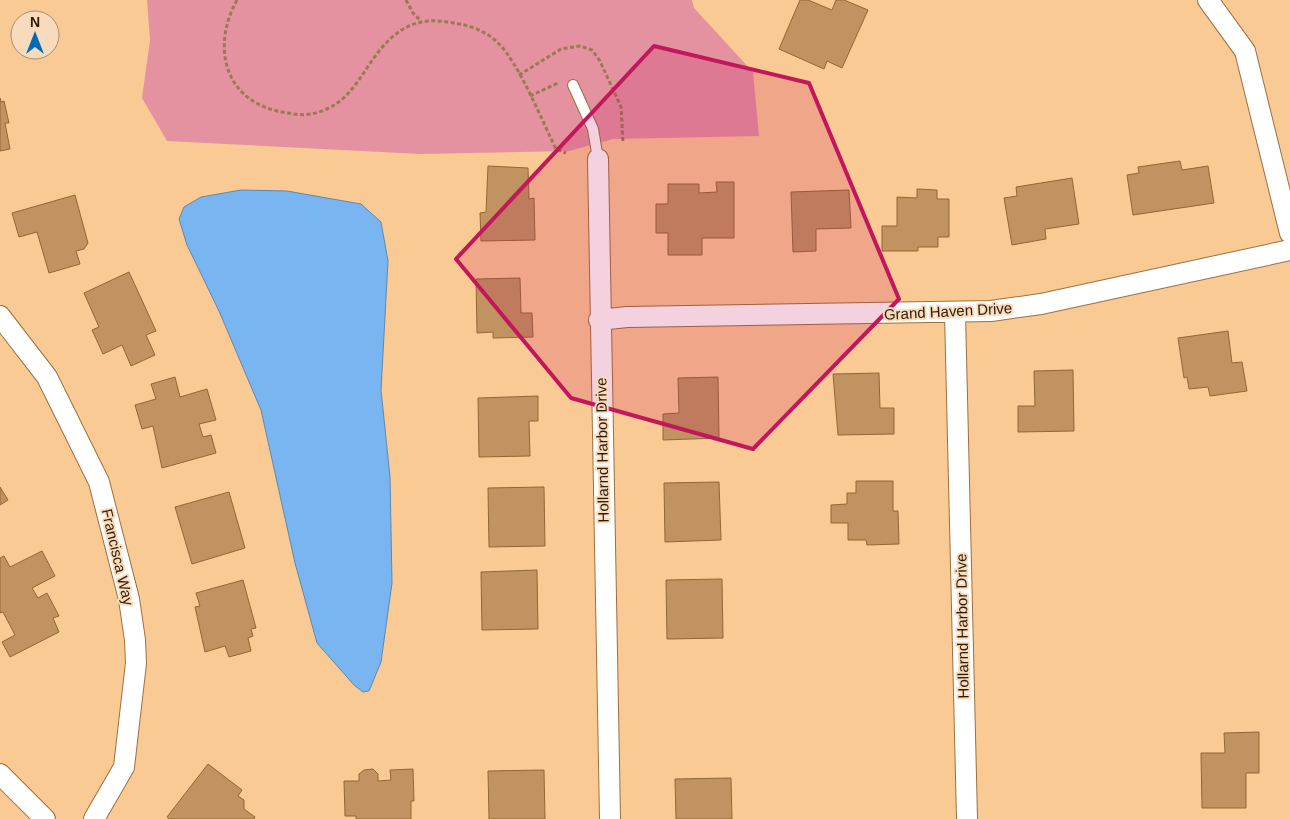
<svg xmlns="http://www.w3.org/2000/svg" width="1290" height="819" font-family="Arial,sans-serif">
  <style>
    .green { fill: #e492a0 }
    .water { fill: #79b5f0; stroke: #6287aa }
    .building { fill: #c09360; stroke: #926735 }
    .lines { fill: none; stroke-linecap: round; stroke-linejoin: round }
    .service-casing { stroke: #9c703e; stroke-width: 12 }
    .minor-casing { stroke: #9c703e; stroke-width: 22 }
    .path { stroke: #9b7953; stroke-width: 3; stroke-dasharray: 4 2.5; stroke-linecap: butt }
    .service { stroke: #fff; stroke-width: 10 }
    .minor { stroke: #fff; stroke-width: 20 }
    .marked { fill: #c2185b; fill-opacity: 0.2; stroke: #c2185b; stroke-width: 4; stroke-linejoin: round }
    .labels { text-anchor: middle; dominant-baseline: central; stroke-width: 4; stroke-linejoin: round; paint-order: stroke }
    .street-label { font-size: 15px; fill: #2d1b06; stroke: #f8dbbc }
  </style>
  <rect width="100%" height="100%" fill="#faca95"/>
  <!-- green -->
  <path class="green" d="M147,0h545l2,8 59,64 6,64 -146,3 -44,12 -149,3 -253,-13 -25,-43 8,-58z"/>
  <!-- water -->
  <path class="water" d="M241,190l46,1 74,13 20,18 7,39 -7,129 9,87 2,106 -11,79 -12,29 -6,1 -9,-7 -37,-42 -22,-80 -34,-153 -42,-99 -32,-66 -8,-26 5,-12 17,-10z"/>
  <!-- building -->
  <path class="building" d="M800,0h8l24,10 4,-10h8l24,10 -26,58 -15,-7 -3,8 -45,-20z
    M0,98l1,4 3,-1 5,22h-4l5,26 -10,2z
    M1180,161l2,9 26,-4 6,37 -81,12 -6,-40 12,-2 -1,-6z
    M488,166l40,2 1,31 5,-1 1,42 -54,1 -1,-28 6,-1z
    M1072,178l7,46 -34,5 1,10 -34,6 -8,-47 13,-2 -1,-9z
    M716,182h18v56h-32v17h-34v-22h-12v-29h12v-20h31v9l18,-1z
    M917,189l20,1v9h12v38h-11v10h-20v4h-36v-25h15v-29l20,1z
    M849,190l2,38 -35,1v22l-23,1 -2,-60z
    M75,195l13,48 -4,6 -8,2 4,13 -31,9 -12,-41 -18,5 -7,-24z
    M129,272l27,59 -10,4 9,20 -24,11 -9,-21 -19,9 -11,-24 7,-3 -15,-34z
    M520,278l1,35h11l1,24 -40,1v-6l-16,1 -1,-54z
    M1228,331l4,32 10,-1 5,29 -37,5 -2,-9 -19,2 -2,-12 -3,1 -6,-40z
    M1073,370l1,61 -56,1v-26h17l-1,-35z
    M879,373l1,35h14v26l-56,1 -5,-61z
    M175,377l5,20 27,-8 9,31 -17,4 4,13 8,-2 5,18 -54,15 -9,-42 -11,3 -7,-24 21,-6 -5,-15z
    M718,377l1,61 -56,2v-26l16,-1 -1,-35z
    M538,396v25h-9l1,35 -51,1 -1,-59z
    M856,481h37v30h5l1,33 -32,1 -1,-5h-18v-17h-17v-18l16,-1v-11h9z
    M719,482l2,58 -56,2 -1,-59z
    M0,487l8,13 -8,5z
    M544,487l1,59 -56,1 -1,-59z
    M229,492l16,56 -53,16 -17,-57z
    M42,551l13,25 -23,12 6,10 9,-5 12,23 -6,2 6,14 -49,25 -8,-15 13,-7 -12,-23 -3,1v-55l4,-2 6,11z
    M537,570l1,59 -56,1 -1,-58z
    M722,579l1,59 -56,1 -1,-59z
    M243,580l13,48 -5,1 2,7 -5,2 3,13 -22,6 -4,-11 -20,6 -10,-45 5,-1 -4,-13z
    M1259,732v41h-13v35h-44l-1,-55h24l-1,-20z
    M208,764l34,26 -4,6 6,4v9l11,8 -1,2h-85l-2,-2z
    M373,769l5,5v7l13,-1 -1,-10 23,-1 1,32h-3v18h-55v-3h-11l-1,-35h15v-7l5,-4z
    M544,770l1,49h-56l-1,-48z
    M731,778l1,41h-56l-1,-40z"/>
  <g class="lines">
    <!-- service casing -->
    <g class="service-casing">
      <path id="service" d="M573,85l20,44 5,30"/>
    </g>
    <!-- minor casing -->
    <g class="minor-casing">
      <path id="minor" d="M1208,0l37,51 45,182
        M598,159l12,660
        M955,313l12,506
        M0,316l47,61 52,105 30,117 6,41 1,23 -12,104 -30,52
        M599,320l28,-3 364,-6 50,-7 249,-54
        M0,774l45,45"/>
    </g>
    <!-- path -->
    <path class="path" d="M237,0c-25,45 -14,98 40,111 11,2 23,5 34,3 44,-9 49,-45 77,-73 17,-17 36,-23 59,-19 18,2 37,7 51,21 20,18 45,80 58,106l10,4
      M406,0l7,13 8,8
      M519,75l42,-26 19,-3 12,4 8,11 21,46 2,36
      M530,96l28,-13"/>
    <!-- service -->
    <use href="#service" class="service"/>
    <!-- minor -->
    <use href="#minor" class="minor"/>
  </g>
  <!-- marked area -->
  <path class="marked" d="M654,46l155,37 90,216 -146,150 -182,-51 -115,-139z"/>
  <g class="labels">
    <!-- street labels -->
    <g class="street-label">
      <text transform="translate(948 311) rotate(-3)">Grand Haven Drive</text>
      <text transform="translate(602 450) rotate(-91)">Hollarnd Harbor Drive</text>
      <text transform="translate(118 557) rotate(77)">Francisca Way</text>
      <text transform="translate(962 626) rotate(-91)">Hollarnd Harbor Drive</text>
    </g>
  </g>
  <!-- north arrow -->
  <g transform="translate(35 35)"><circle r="24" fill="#f8dbbc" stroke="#a78e73"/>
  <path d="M0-4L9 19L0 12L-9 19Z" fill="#006bb7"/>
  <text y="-8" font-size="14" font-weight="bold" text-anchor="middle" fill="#2d1b06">N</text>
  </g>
</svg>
